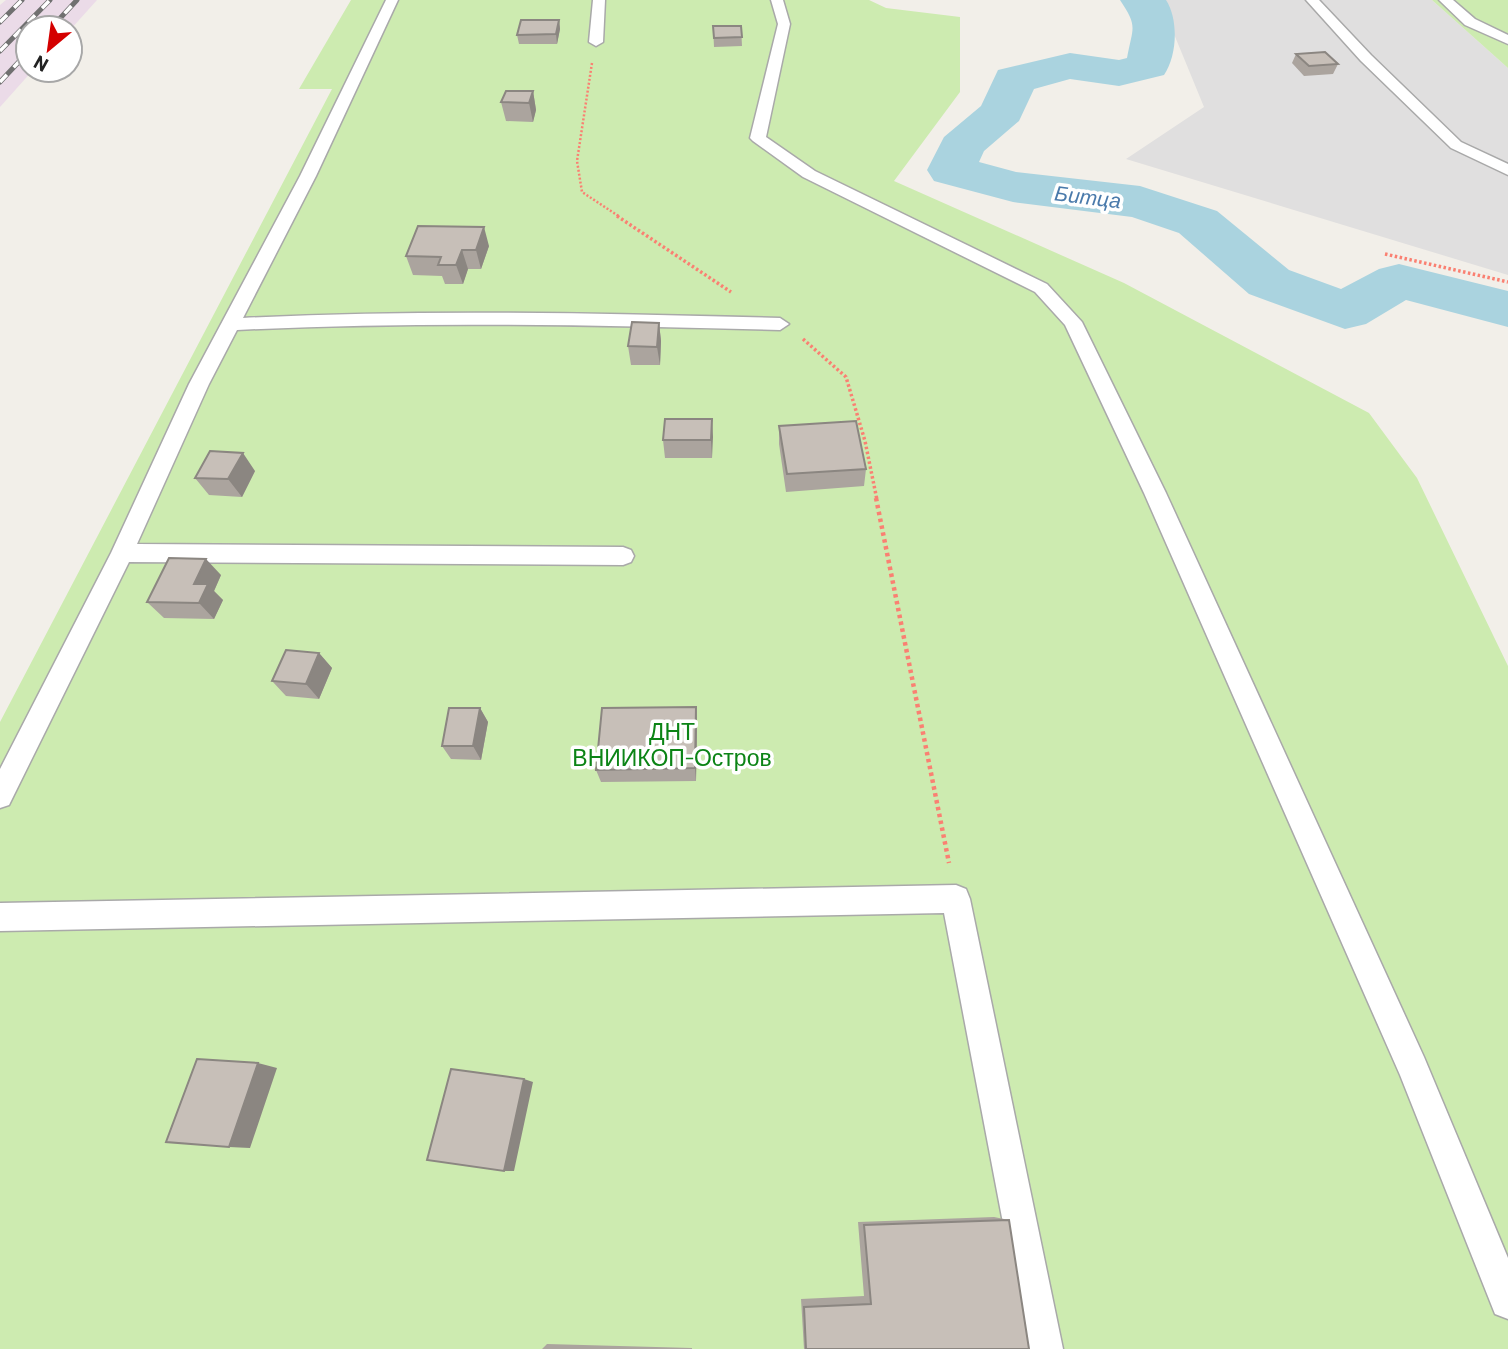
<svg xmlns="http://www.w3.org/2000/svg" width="1508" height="1349" font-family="Barlow,sans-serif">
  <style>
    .residential { fill: #e0dfdf }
    .industrial { fill: #ebdbe8 }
    .grass { fill: #cdebb0 }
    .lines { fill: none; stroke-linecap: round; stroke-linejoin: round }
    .river { fill: #aad3df; fill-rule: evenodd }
    .lane-casing { stroke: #a9a9a9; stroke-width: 3 }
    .path-far2 { stroke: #fa8072; stroke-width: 2.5; stroke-dasharray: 2 2; stroke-linecap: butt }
    .path-far1 { stroke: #fa8072; stroke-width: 3.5; stroke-dasharray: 2.5 2.5; stroke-linecap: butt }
    .path { stroke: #fa8072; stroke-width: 4.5; stroke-dasharray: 3.5 3.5; stroke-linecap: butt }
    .lane { fill: #fff; fill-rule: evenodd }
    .rail-casing { stroke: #707070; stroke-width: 5 }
    .rail { stroke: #fff; stroke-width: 3.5; stroke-dasharray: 10; stroke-linecap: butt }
    .wall { fill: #aba49e }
    .shaded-wall { fill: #8b8681 }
    .building { fill: #c7bfb8; stroke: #8b8681; stroke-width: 2 }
    .labels { text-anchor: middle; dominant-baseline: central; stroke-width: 7; stroke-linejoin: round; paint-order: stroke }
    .far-water-label { font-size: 21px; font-style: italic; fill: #4a7aab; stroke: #fff }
    .park-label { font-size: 23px; fill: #0c8416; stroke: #fff }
  </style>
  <rect width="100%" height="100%" fill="#f2efe9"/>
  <!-- residential -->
  <path class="residential" d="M1160,0h272l76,68v207l-382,-116 78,-52z"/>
  <!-- industrial -->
  <path class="industrial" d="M6,0h91l-27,30 -42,-2v42h5l-33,37v-102z"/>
  <!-- grass -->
  <path class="grass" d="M351,0h518l17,8 74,9v75l-66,89 230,102 245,130 48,65 91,188v683h-1508v-627l332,-633h-33z
    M1432,0h76v68z"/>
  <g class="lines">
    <!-- river -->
    <path class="river" d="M1120,0h46c13,20 11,56 -2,75l-45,11 -49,-7 -36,10 -15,32 -35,30 -5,11 37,10 124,14 77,25 72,59 52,19 38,-20 20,-5 109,27v36l-102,-27 -40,24 -21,5 -96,-35 -70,-61 -47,-16 -119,-15 -79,-21 -7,-11 17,-33 37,-31 17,-36 72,-17 49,7 8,-2c6,-32 11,-31 -7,-58z"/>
    <!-- lane casing -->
    <g class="lane-casing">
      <path id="lane" d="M386,0h12l-82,176 -73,142c179,-9 358,-5 537,0l9,6 -9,6c-182,-5 -362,-9 -543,0l-28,54 -72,160 486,3 8,3 3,6 -3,6 -8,3 -494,-3 -120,243 -9,3v-39l111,-216 78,-169 111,-208z
        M593,0h12l-2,42 -7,4 -7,-4z
        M771,0h12l7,24 -24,113 49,34 232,113 35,38 84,171 258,564 84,201v61l-13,-5 -95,-239 -256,-582 -79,-168 -30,-33 -232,-115 -50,-36 -3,-3 28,-114z
        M1306,0h13l52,55 90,87 47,22v11l-57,-27 -90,-87z
        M1439,0h14l22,19 33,16v9l-43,-19z
        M956,885l10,4 4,10 93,450h-36l-83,-436 -944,18v-28z"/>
    </g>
    <!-- path-far2 -->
    <path class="path-far2" d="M592,63l-15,98 5,31 38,25"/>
    <!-- path-far1 -->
    <path class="path-far1" d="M617,216l114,76
      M1385,254l123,28
      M803,339l43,38 19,64 12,59"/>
    <!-- path -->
    <path class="path" d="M876,498l73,365"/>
    <!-- lane -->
    <use href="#lane" class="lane"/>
    <!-- rail casing -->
    <g class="rail-casing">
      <path id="rail" d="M0,22l22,-22
        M51,28l26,-28
        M0,51l50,-51
        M0,82l28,-30"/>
    </g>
    <!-- rail -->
    <use href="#rail" class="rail"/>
  </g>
  <!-- wall -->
  <path class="wall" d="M559,20l1,9 -3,15h-38l-2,-9z
    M713,26h28l1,20 -28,1z
    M1296,54l42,10 -5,10 -29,2 -12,-13z
    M533,91l3,19 -3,12 -27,-1 -5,-19z
    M489,246l-8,23h-13l-5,15h-18l-3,-8 -29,-1 -7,-19z
    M659,323l2,18 -1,24h-29l-3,-19z
    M712,419v39h-47l-2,-18z
    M779,426l87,43 -2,17 -78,6 -7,-48z
    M255,471l-13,26 -33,-2 -14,-17z
    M221,575l-7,16 9,9 -9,19 -50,-1 -17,-16z
    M319,653l13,15 -13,31 -33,-3 -14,-15z
    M696,707l1,14 -1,60 -95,1 -5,-12z
    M480,708l8,14 -7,38 -30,-1 -9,-13z
    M994,1217l15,3 20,129h-225l-3,-50 63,-3 -6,-74z
    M547,1344l145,4v1h-150z"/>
  <!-- shaded-wall -->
  <path class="shaded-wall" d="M559,20l1,9 -3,15 -1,-10z
    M533,91l3,19 -3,12 -4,-19z
    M484,227l5,19 -8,23 -5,-19z
    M462,250l6,19 -5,15 -7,-19z
    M659,323l2,18 -1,24 -3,-18z
    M712,419l1,18 -1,21 -1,-18z
    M243,453l12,18 -13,26 -14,-18z
    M206,559l15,16 -7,16 9,9 -9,19 -15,-16 -5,-19z
    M319,653l13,15 -13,31 -13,-15z
    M696,707l1,14 -1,60 -1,-13z
    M480,708l8,14 -7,38 -8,-14z
    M258,1063l19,5 -27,80 -21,-1z
    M524,1079l9,3 -19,89h-10z"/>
  <!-- building -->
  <path class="building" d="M521,20h38l-3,14 -39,1z
    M713,26h28l1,11 -28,1z
    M1325,52l13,12 -29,2 -13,-12z
    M506,91h27l-4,12 -28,-1z
    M418,226l66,1 -8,23h-14l-6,15h-18l3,-8 -35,-1z
    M632,322l27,1 -2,24 -29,-1z
    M665,419h47l-1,21h-48z
    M856,421l10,48 -79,5 -8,-48z
    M210,451l33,2 -15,26 -33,-1z
    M169,558l37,1 -12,25h14l-9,19 -52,-1z
    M286,650l33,3 -13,31 -34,-3z
    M696,707l-1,61 -99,2 6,-62z
    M449,708h31l-7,38h-31z
    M197,1059l61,4 -29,84 -63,-5z
    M451,1069l73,10 -20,92 -77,-11z
    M1009,1220l20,129h-223l-2,-42 67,-3 -7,-79z"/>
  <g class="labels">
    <!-- far-water labels -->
    <g class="far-water-label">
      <text transform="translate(1088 196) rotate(7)">Битца</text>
    </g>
    <!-- park labels -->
    <g class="park-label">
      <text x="672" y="731">ДНТ<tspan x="672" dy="26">ВНИИКОП-Остров</tspan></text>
    </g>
  </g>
  <!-- north arrow -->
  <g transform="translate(49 49) rotate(209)"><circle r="33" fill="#ffffff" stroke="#a7a7a7" stroke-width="2"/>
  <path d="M0-5L12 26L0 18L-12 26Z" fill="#d40000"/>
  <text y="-10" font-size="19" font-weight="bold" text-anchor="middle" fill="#222222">N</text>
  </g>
</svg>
